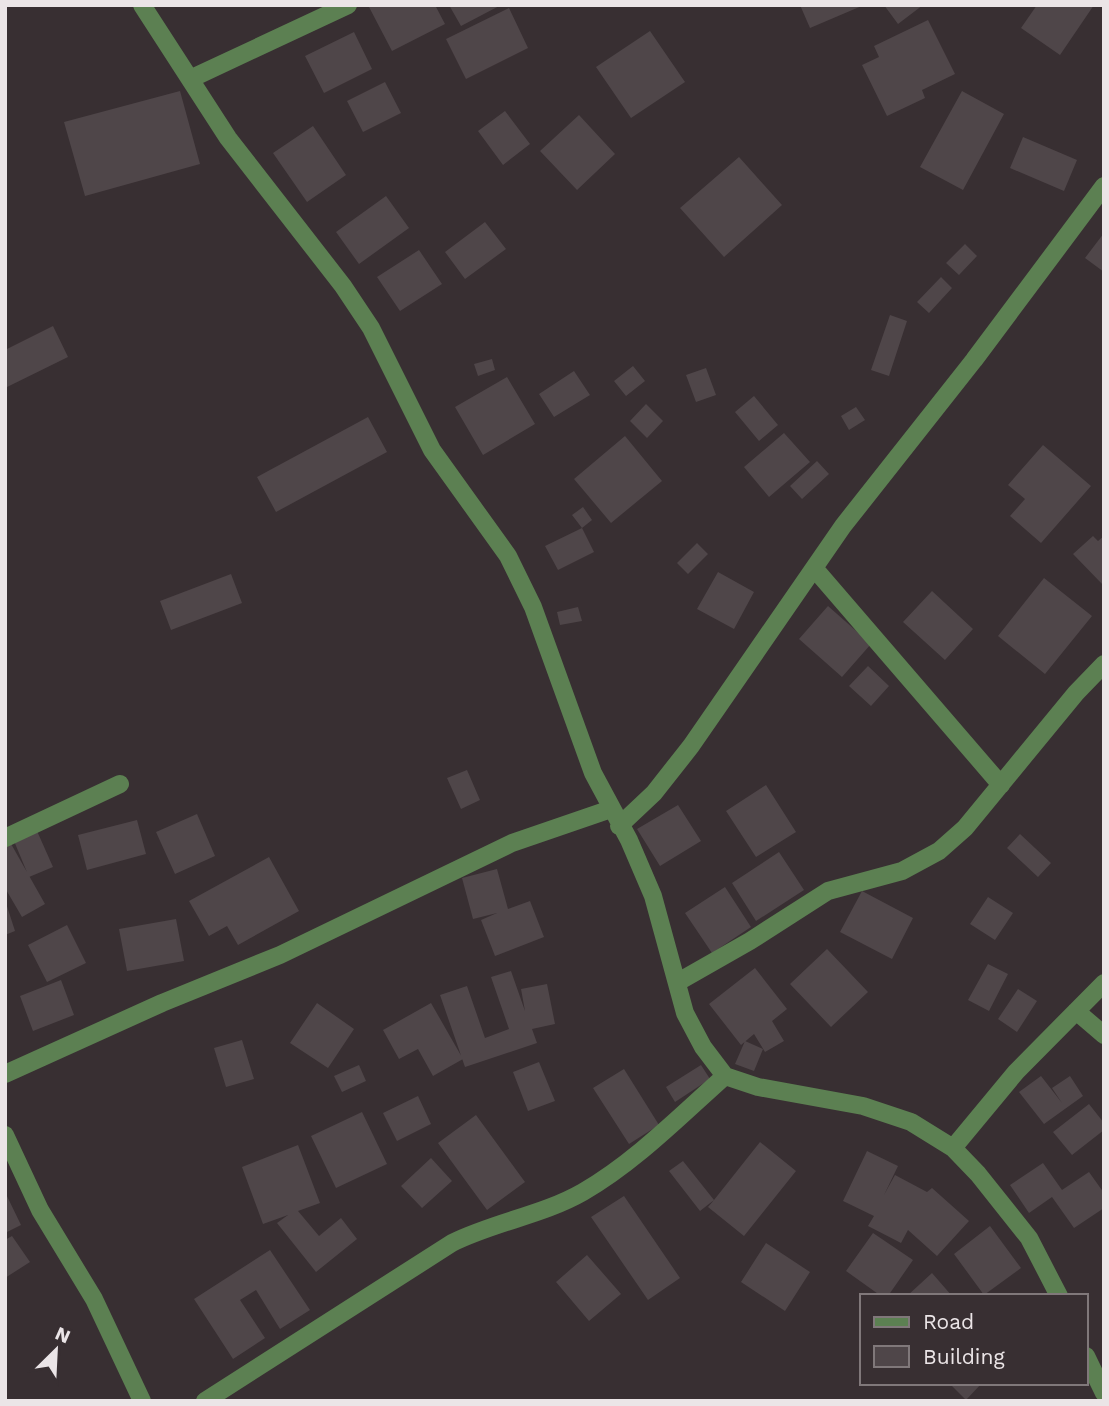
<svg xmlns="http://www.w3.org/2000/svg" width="1109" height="1406" font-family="'Work Sans',sans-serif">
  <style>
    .building { fill: #4f4649 }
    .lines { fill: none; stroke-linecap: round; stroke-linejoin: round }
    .minor { stroke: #5c8052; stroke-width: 18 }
  </style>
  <rect width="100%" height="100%" fill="#382f32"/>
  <!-- building -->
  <path class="building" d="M372,5h63l10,19 -53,27 -23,-44z
    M449,5h52l-40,21z
    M800,5h64l-54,23z
    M884,5h39l-25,19z
    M1037,5h57l-34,50 -39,-27z
    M509,8l19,40 -62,31 -20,-40z
    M928,20l27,54 -33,16 3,8 -38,18 -25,-51 17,-8 -5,-11z
    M650,31l35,51 -54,36 -35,-51z
    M354,32l18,37 -48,24 -19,-37z
    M385,82l16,31 -38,19 -16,-31z
    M180,91l20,73 -115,32 -21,-74z
    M962,91l42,23 -41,76 -43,-23z
    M505,111l25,33 -27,21 -25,-34z
    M579,115l36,39 -38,36 -37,-39z
    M313,126l33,49 -39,27 -34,-49z
    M1023,137l54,23 -13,31 -54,-23z
    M739,157l43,48 -58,52 -44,-49z
    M386,196l23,32 -50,36 -23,-32z
    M485,222l21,27 -41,30 -20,-27z
    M1104,233v39l-19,-14z
    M965,244l12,12 -18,19 -13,-12z
    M419,250l23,34 -42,27 -23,-34z
    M941,277l11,11 -23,25 -12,-11z
    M890,315l17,6 -18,55 -18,-6z
    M53,326l15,31 -63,31v-38z
    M492,359l3,11 -17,6 -4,-12z
    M633,366l12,15 -19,15 -12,-15z
    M706,368l10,27 -20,7 -10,-27z
    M574,371l16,24 -36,22 -15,-23z
    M507,377l28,47 -52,31 -28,-48z
    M754,396l24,29 -19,16 -24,-29z
    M646,404l17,17 -16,17 -17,-17z
    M856,407l9,13 -16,10 -8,-14z
    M368,417l19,35 -111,60 -19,-35z
    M784,433l26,29 -41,35 -25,-30z
    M625,436l37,45 -51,42 -37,-44z
    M1043,445l48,41 -50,57 -31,-27 15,-17 -17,-14z
    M817,461l12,13 -27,25 -12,-13z
    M583,507l9,13 -10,8 -10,-13z
    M582,528l12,24 -36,18 -13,-24z
    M1093,536l5,5 6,-5v50l-31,-32z
    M697,543l11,11 -20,20 -11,-11z
    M718,572l36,20 -20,37 -37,-20z
    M231,574l11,29 -71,27 -11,-29z
    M1044,578l48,38 -47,58 -47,-38z
    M932,591l41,38 -28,31 -42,-38z
    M828,606l43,38 -29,33 -43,-38z
    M578,607l4,14 -22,4 -3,-13z
    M868,666l21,20 -18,20 -22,-20z
    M467,770l13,30 -19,9 -14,-31z
    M766,785l30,47 -40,25 -30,-46z
    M678,805l23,36 -41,25 -23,-37z
    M197,814l18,42 -40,18 -19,-42z
    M137,820l9,34 -59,16 -9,-35z
    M37,831l16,36 -24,10 -15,-36z
    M1020,834l31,29 -13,14 -31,-29z
    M10,842l35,62 -23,13 -17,-29v-43z
    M779,852l25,38 -48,31 -24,-38z
    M269,857l30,54 -61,34 -11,-19 -18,10 -20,-35z
    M497,869l11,40 22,-8 14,36 -49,19 -14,-36 16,-7 -24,6 -11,-41z
    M725,887l26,40 -39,26 -27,-40z
    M862,891l51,27 -21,41 -52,-27z
    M988,897l25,16 -18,27 -25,-16z
    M5,900l10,31 -10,4z
    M176,919l8,42 -57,10 -8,-42z
    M67,925l19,38 -39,19 -19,-37z
    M827,949l41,43 -37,35 -41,-43z
    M988,964l20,10 -19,37 -21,-11z
    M755,968l32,41 -15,12 12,20 -19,11 -11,-18 -13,11 -32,-41z
    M511,971l14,40 -4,-22 26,-5 8,40 -23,5 5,14 -72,24 -25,-72 27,-9 18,52 24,-9 -18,-52z
    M61,980l13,35 -41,16 -13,-35z
    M1018,989l19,12 -20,31 -19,-13z
    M317,1003l37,26 -26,39 -38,-25z
    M431,1003l32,56 -30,17 -15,-27 -19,10 -16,-29z
    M242,1040l12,39 -28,8 -12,-39z
    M745,1041l18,8 -9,22 -19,-7z
    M539,1062l16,39 -27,10 -15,-39z
    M359,1065l7,16 -24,11 -8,-16z
    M701,1065l9,14 -35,23 -9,-15z
    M624,1069l35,56 -30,19 -36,-56z
    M1041,1076l21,27 -10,-15 18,-12 13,20 -39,28 -25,-32z
    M418,1096l13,28 -34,17 -14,-28z
    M1089,1104l15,19v7l-32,25 -19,-23z
    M362,1112l25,52 -51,24 -25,-52z
    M476,1115l49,67 -38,28 -49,-67z
    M760,1142l36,29 -52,65 -36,-29 6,-7 -14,11 -31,-40 14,-10 31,39z
    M298,1145l22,58 -22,8 21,25 22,-18 16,21 -41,33 -39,-49 11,-8 -25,9 -21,-57z
    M867,1151l31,15 -14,29 11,-20 32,17 5,-4 37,33 -32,35 -29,-26 -7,13 -33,-17 6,-10 -31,-15z
    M431,1158l21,23 -30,27 -21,-22z
    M1043,1163l19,27 27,-18 15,21v15l-30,20 -22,-31 -23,16 -19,-28z
    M5,1192l16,33 -16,8z
    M624,1196l56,82 -32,22 -57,-83z
    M990,1226l31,42 -37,27 -30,-41z
    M873,1233l40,27 -25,36h-7l-35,-25z
    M12,1236l18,26 -25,16v-38z
    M766,1243l44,29 -25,39 -44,-29z
    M270,1250l40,60 -30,19 -24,-39 -16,10 25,38 -32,21 -39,-60z
    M587,1255l34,39 -32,27 -33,-39z
    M932,1273l20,23h-45z
    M949,1383h33l-16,17z"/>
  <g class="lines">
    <!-- minor -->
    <path class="minor" d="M142,5l86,133 115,148 28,42 61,122 76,106 25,51 60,166 36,67 24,56 32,117 18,34 22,29 33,11 105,19 48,16 42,26 25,26 51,64 30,58
      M190,79l158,-74
      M814,568l187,217
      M619,826l35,-33 37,-47 152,-220 131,-166 130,-174
      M5,838l115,-54
      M678,982l72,-41 78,-50 74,-20 37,-20 26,-23 111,-135 28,-29
      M1076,1011l28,24
      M5,1074l157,-71 118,-48 232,-112 99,-34
      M5,1135l35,75 54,89 48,102
      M953,1148l63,-76 88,-89
      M1086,1356l18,37
      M205,1401l247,-158c42,-21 91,-28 131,-51 52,-30 97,-76 142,-116"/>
  </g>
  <!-- border -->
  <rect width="1109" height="1406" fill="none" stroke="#ebe5e7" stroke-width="14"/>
  <!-- legend -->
  <rect x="860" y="1294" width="228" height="91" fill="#382f32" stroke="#80787a" stroke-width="2"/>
  <rect x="874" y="1317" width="35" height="10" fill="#5c8052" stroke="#80787a" stroke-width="2"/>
  <text x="923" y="1329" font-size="21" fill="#ebe5e7">Road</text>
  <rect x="874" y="1346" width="35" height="21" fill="#4f4649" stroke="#80787a" stroke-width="2"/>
  <text x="923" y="1364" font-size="21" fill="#ebe5e7">Building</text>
  <!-- north arrow -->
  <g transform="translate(56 1350) rotate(24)" stroke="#382f32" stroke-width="5" paint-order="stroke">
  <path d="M0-5L12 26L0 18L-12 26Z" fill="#ebe5e7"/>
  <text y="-10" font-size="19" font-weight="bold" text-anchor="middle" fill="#ebe5e7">N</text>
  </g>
</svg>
